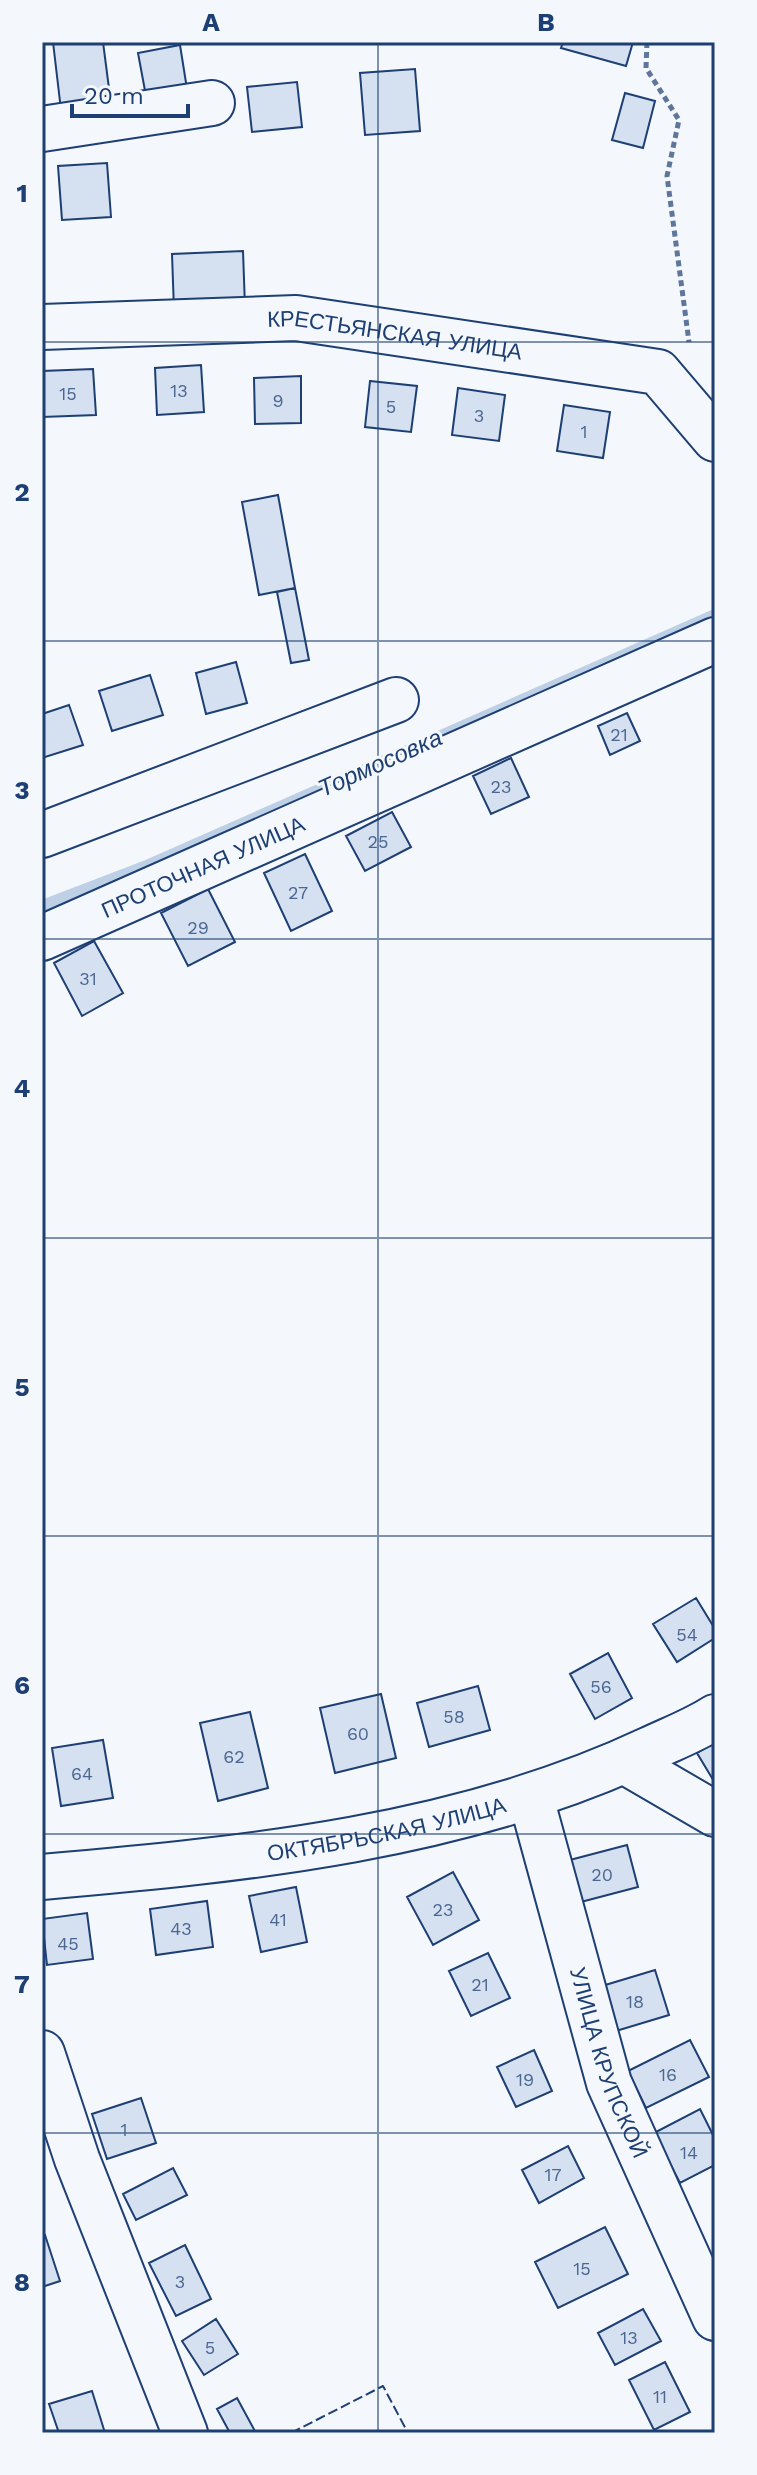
<svg xmlns="http://www.w3.org/2000/svg" width="757" height="2475" font-family="'Work Sans',sans-serif">
  <style>
    .lines { fill: none; stroke-linecap: round; stroke-linejoin: round }
    .stream { stroke: #bed0e5; stroke-width: 12 }
    .building { fill: #d5e0f0; stroke: #1d3f73; stroke-width: 2 }
    .minor-casing { stroke: #1d3f73; stroke-width: 48 }
    .path { stroke: #5e769c; stroke-width: 5; stroke-dasharray: 6 4; stroke-linecap: butt }
    .minor { stroke: #f4f7fb; stroke-width: 44 }
    .fence { stroke: #1d3f73; stroke-width: 2; stroke-dasharray: 10 4; stroke-linecap: butt }
    .grid { fill: none; stroke: #1d3f73; stroke-width: 2; stroke-opacity: 0.55 }
    .labels { text-anchor: middle; dominant-baseline: central; stroke-width: 6; stroke-linejoin: round; paint-order: stroke }
    .number-label { font-size: 18px; fill: #4b6792 }
    .street-label { font-size: 22px; fill: #1d3f73; stroke: #f4f7fb }
    .water-label { font-size: 24px; font-style: italic; fill: #1d3f73; stroke: #f4f7fb }
    .neatline { fill: none; stroke: #1d3f73; stroke-width: 3 }
    .grid-label { font-size: 26px; text-anchor: middle; font-weight: bold; fill: #1d3f73 }
  </style>
  <rect width="100%" height="100%" fill="#f4f7fb"/>
  <g class="lines">
    <!-- stream -->
    <path class="stream" d="M42,906l107,-41 566,-250"/>
  </g>
  <!-- building -->
  <path class="building" d="M53,42h50l8,62 -50,6z
    M563,42h70l-7,24 -65,-18z
    M180,45l7,44 -41,7 -8,-43z
    M415,69l5,62 -55,4 -5,-62z
    M297,82l5,45 -50,5 -5,-45z
    M625,93l30,8 -12,47 -31,-8z
    M107,163l4,54 -49,3 -4,-54z
    M243,251l2,56 -71,3 -2,-56z
    M201,365l3,47 -47,3 -2,-47z
    M93,369l3,46 -54,2v-46z
    M301,376v47l-46,1 -1,-46z
    M370,381l47,5 -6,46 -46,-5z
    M458,388l47,7 -6,46 -47,-6z
    M564,405l46,7 -7,46 -46,-7z
    M278,495l17,93 -36,7 -17,-93z
    M295,588l14,72 -18,3 -14,-71z
    M236,662l11,41 -41,11 -10,-41z
    M150,675l13,40 -51,16 -13,-40z
    M69,705l14,40 -41,13v-44z
    M627,713l13,28 -30,14 -12,-29z
    M511,758l18,39 -38,17 -18,-38z
    M392,812l19,35 -46,24 -19,-35z
    M305,854l27,57 -41,20 -27,-58z
    M208,889l27,53 -47,24 -27,-53z
    M94,941l29,52 -41,23 -28,-53z
    M696,1598l19,31v9l-38,24 -24,-38z
    M608,1653l24,45 -37,21 -25,-45z
    M478,1686l12,44 -61,17 -12,-44z
    M381,1694l15,64 -61,15 -15,-65z
    M250,1712l18,76 -50,13 -18,-78z
    M103,1740l10,58 -52,8 -9,-58z
    M715,1742v41l-18,-30z
    M627,1845l11,42 -61,16 -11,-42z
    M453,1872l26,48 -46,25 -26,-48z
    M296,1887l11,55 -46,10 -12,-56z
    M207,1901l6,46 -57,8 -6,-46z
    M87,1913l6,46 -46,6 -5,-46z
    M488,1953l22,45 -39,18 -22,-45z
    M655,1970l14,45 -53,16 -14,-45z
    M690,2040l19,37 -63,31 -18,-37z
    M534,2050l18,41 -36,16 -19,-40z
    M141,2098l15,45 -49,16 -15,-45z
    M700,2109l15,30v26l-35,18 -26,-50z
    M568,2146l16,32 -45,25 -17,-33z
    M173,2168l14,27 -51,25 -13,-26z
    M605,2227l23,47 -70,34 -23,-46z
    M45,2235l15,46 -18,6v-51z
    M185,2245l26,54 -35,17 -27,-53z
    M643,2309l18,32 -46,24 -17,-32z
    M216,2319l22,35 -34,21 -22,-34z
    M665,2362l25,50 -36,18 -25,-50z
    M92,2391l13,42h-46l-10,-29z
    M237,2398l19,35h-26l-13,-24z"/>
  <g class="lines">
    <!-- minor casing -->
    <g class="minor-casing">
      <g id="minor">
        <path d="M42,129l170,-26"/>
        <path id="s1" d="M42,327l254,-9 362,54 57,67"/>
        <path d="M42,835l354,-135"/>
        <path id="s2" d="M42,938l673,-298"/>
        <path d="M624,1761l91,53"/>
        <path id="s3" d="M531,1798l78,285 106,235"/>
        <path id="s4" d="M42,1877c206,-18 419,-39 608,-128 21,-10 45,-19 65,-32"/>
        <path d="M42,2053l35,106 108,274"/>
      </g>
    </g>
    <!-- path -->
    <path class="path" d="M647,42l-1,26 33,52 -12,56 22,166"/>
    <!-- minor -->
    <use href="#minor" class="minor"/>
    <!-- fence -->
    <path class="fence" d="M291,2433l92,-47 25,47"/>
  </g>
  <!-- grid -->
  <path class="grid" d="M378,42v2391M42,342h673M42,641h673M42,939h673M42,1238h673M42,1536h673M42,1834h673M42,2133h673"/>
  <g class="labels">
    <!-- number labels -->
    <g class="number-label">
      <text x="179" y="390">13</text>
      <text x="68" y="393">15</text>
      <text x="278" y="400">9</text>
      <text x="391" y="406">5</text>
      <text x="479" y="415">3</text>
      <text x="584" y="431">1</text>
      <text x="619" y="734">21</text>
      <text x="501" y="786">23</text>
      <text x="378" y="841">25</text>
      <text x="298" y="892">27</text>
      <text x="198" y="927">29</text>
      <text x="88" y="978">31</text>
      <text x="687" y="1634">54</text>
      <text x="601" y="1686">56</text>
      <text x="454" y="1716">58</text>
      <text x="358" y="1733">60</text>
      <text x="234" y="1756">62</text>
      <text x="82" y="1773">64</text>
      <text x="602" y="1874">20</text>
      <text x="443" y="1909">23</text>
      <text x="278" y="1919">41</text>
      <text x="181" y="1928">43</text>
      <text x="68" y="1943">45</text>
      <text x="480" y="1984">21</text>
      <text x="635" y="2001">18</text>
      <text x="668" y="2074">16</text>
      <text x="525" y="2079">19</text>
      <text x="124" y="2129">1</text>
      <text x="689" y="2152">14</text>
      <text x="553" y="2174">17</text>
      <text x="582" y="2268">15</text>
      <text x="180" y="2281">3</text>
      <text x="629" y="2337">13</text>
      <text x="210" y="2347">5</text>
      <text x="660" y="2396">11</text>
    </g>
    <!-- street labels -->
    <g class="street-label">
      <text stroke="none"><textPath href="#s1" startOffset="354">КРЕСТЬЯНСКАЯ УЛИЦА</textPath></text>
      <text stroke="none"><textPath href="#s2" startOffset="176">ПРОТОЧНАЯ УЛИЦА</textPath></text>
      <text stroke="none"><textPath href="#s4" startOffset="348">ОКТЯБРЬСКАЯ УЛИЦА</textPath></text>
      <text stroke="none"><textPath href="#s3" startOffset="276">УЛИЦА КРУПСКОЙ</textPath></text>
    </g>
    <!-- water labels -->
    <g class="water-label">
      <text transform="translate(380 763) rotate(-24)">Тормосовка</text>
    </g>
  </g>
  <!-- border -->
  <rect width="757" height="2475" fill="none" stroke="#f4f7fb" stroke-width="88"/>
  <!-- scale -->
  <path d="M72 104v12h116v-12" fill="none" stroke="#1d3f73" stroke-width="4"/>
  <text x="84" y="104" font-size="24" fill="#1d3f73" stroke="#f4f7fb" stroke-width="6" paint-order="stroke">20 m</text>
  <rect x="44" y="44" width="669" height="2387" class="neatline"/>
  <g class="grid-label">
    <text x="211" y="31">A</text>
    <text x="546" y="31">B</text>
    <text x="22" y="202">1</text>
    <text x="22" y="501">2</text>
    <text x="22" y="799">3</text>
    <text x="22" y="1097">4</text>
    <text x="22" y="1396">5</text>
    <text x="22" y="1694">6</text>
    <text x="22" y="1993">7</text>
    <text x="22" y="2291">8</text>
  </g>
</svg>
